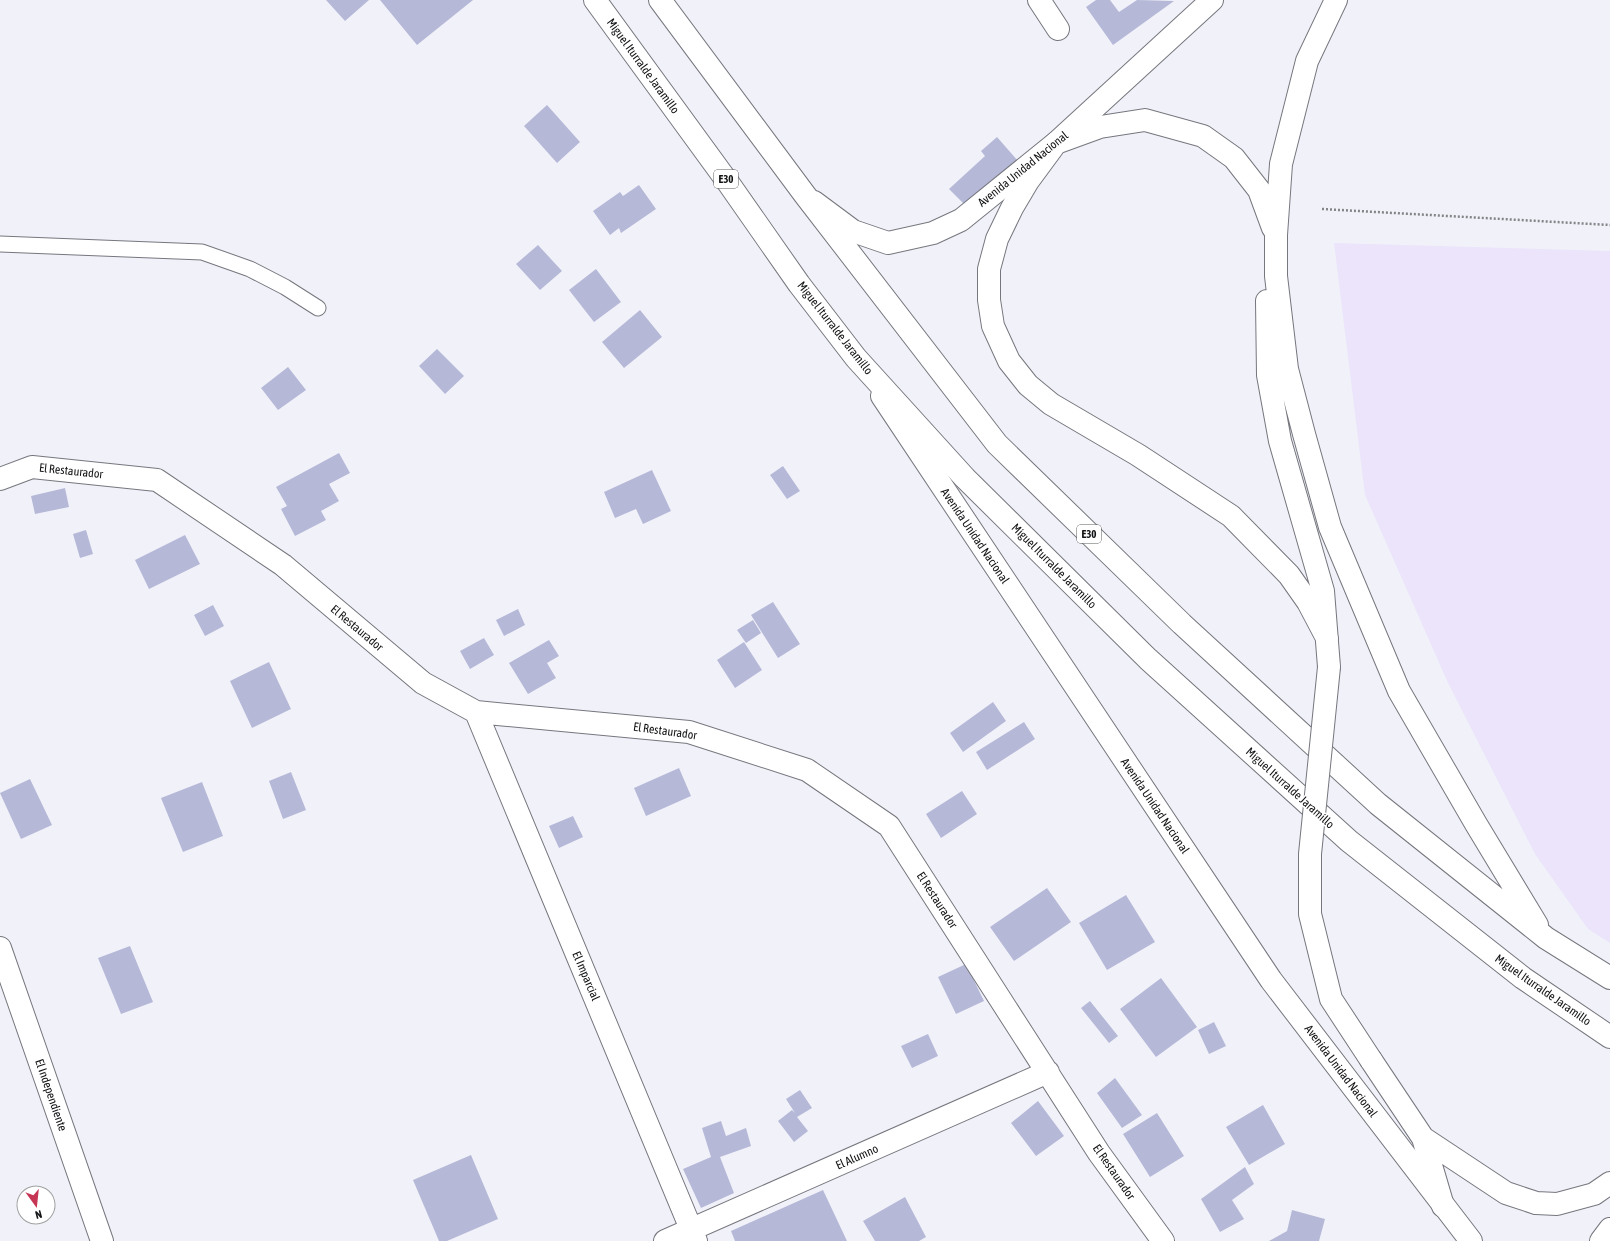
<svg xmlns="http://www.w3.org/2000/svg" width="1610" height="1241" font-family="'Asap Condensed',sans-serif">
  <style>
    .education { fill: #ebe4fa }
    .building { fill: #b6b8d8 }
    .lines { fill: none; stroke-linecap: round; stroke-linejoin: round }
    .lane-casing { stroke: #76777e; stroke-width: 17 }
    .street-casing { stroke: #76777e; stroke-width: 24 }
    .secondary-casing { stroke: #76777e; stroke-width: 24 }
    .primary-casing { stroke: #76777e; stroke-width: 24 }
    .path { stroke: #838488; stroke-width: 2.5; stroke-dasharray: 2 2; stroke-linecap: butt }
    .lane { stroke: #fff; stroke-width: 15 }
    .street { stroke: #fff; stroke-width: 22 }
    .secondary { stroke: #fff; stroke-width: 22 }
    .primary { stroke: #fff; stroke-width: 22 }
    .primary-bridge-casing { stroke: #76777e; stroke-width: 24; stroke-linecap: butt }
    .primary-bridge { stroke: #fff; stroke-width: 22 }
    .labels { text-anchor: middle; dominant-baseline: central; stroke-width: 3; stroke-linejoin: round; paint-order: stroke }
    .shield { fill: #fff; stroke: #595a5b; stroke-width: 1 }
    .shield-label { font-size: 11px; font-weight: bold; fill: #121315 }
    .street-label { font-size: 12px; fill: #121315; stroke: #fff }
  </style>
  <rect width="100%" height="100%" fill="#f1f2f9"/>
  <!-- education -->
  <path class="education" d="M1334,243l276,8v692l-22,-14 -53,-75 -87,-171 -83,-188z"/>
  <!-- building -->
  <path class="building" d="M326,0h43l-24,21z
    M380,0h93l-56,45z
    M1096,0h14l9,12 18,-12 37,1 -61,44 -27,-38z
    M547,105l33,37 -23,21 -33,-37z
    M997,137l21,24 -51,46 -18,-18 36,-33 -4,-5z
    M639,185l17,24 -35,24 -2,-5 -9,7 -17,-24 27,-19 3,4z
    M538,245l24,26 -22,19 -24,-26z
    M596,269l25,33 -27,20 -25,-32z
    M640,310l22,27 -38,31 -22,-26z
    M437,349l27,27 -19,18 -26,-28z
    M288,367l18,23 -28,20 -17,-22z
    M339,453l11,20 -21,11 10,17 -18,10 5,9 -31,16 -14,-27 6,-3 -11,-19z
    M783,466l17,25 -13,8 -17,-24z
    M652,470l19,41 -28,13 -7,-15 -21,9 -11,-26z
    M65,488l4,19 -34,7 -4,-18z
    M86,530l7,24 -13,4 -7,-24z
    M185,535l15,29 -51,25 -14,-29z
    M773,602l27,42 -22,14 -27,-43z
    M213,605l11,21 -19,10 -11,-21z
    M518,609l7,16 -21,11 -8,-16z
    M753,620l8,13 -15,10 -9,-13z
    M484,638l10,17 -24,14 -10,-18z
    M549,640l10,16 -12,7 9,15 -28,16 -19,-31z
    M744,642l18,28 -27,18 -18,-28z
    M269,662l22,47 -39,19 -22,-47z
    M993,702l13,19 -43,31 -13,-19z
    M1024,722l11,17 -48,31 -11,-18z
    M679,768l12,28 -45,20 -12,-28z
    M291,772l15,38 -23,9 -14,-38z
    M30,779l22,46 -31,14 -21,-46z
    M202,782l21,54 -40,16 -22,-54z
    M962,791l15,23 -36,24 -15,-24z
    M573,816l10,21 -24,11 -10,-22z
    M1047,888l24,34 -57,39 -24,-34z
    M1126,895l29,47 -48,28 -28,-47z
    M130,946l23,56 -32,12 -23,-56z
    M966,964l18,37 -28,13 -18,-37z
    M1161,978l36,49 -41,30 -36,-48z
    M1090,1001l28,35 -9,7 -28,-35z
    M1214,1022l12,24 -17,8 -11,-24z
    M928,1034l10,22 -26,12 -11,-22z
    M1115,1078l27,37 -20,13 -25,-35z
    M800,1090l12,18 -15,9 11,14 -14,11 -16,-21 14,-11 3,3 -9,-14z
    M1038,1101l26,35 -28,20 -25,-33z
    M1263,1105l22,39 -36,21 -23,-38z
    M1157,1113l27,43 -34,21 -27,-43z
    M721,1121l5,15 20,-8 5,18 -31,11 14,36 -33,15 -18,-39 28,-12 -9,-29z
    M471,1155l27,64 -51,22h-8l-26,-61z
    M1245,1167l9,17 -22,16 12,19 -24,13 -19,-33z
    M823,1190l24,51h-112l-4,-10z
    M905,1197l21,40 -7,4h-44l-12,-20z
    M1292,1210l33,9 -6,22h-50l18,-10z"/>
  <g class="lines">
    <!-- lane casing -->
    <g class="lane-casing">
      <path id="lane" d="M0,244l202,8 48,17 35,18 33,21"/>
    </g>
    <!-- street casing -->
    <g class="street-casing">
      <path id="street" d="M1039,0l19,29
        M814,202l39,29 35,12 45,-10 28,-13 95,-77 156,-143
        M0,479l32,-12 125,13 126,85 140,118 53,29 213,20 118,38 82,56 210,327 64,88
        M476,712l220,529
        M0,948l102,293
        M665,1241l383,-169"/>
    </g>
    <!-- secondary casing -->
    <g class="secondary-casing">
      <path id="secondary" d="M882,396l389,584 200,261"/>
    </g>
    <!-- primary casing -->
    <g class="primary-casing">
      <path id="primary" d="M595,0l132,181 72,103 57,74 109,120 183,181 201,182 174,137 87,59
        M660,0l145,195 192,249 185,180 196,180 168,134 64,40
        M1336,0l-29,61 -26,103 -5,71v41l11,93 17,65 26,93 69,164 77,133 61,101
        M1273,228l-14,-38 -25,-32 -31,-22 -58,-16 -45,7 -44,16 -28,38 -16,27 -15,31 -8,30v31l4,26 16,35 19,24 23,19 87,51 93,61 58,59 19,27 19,36
        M1267,301l1,74 12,66 43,150 6,76
        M1371,1060l52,78 20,68
        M1423,1138l83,55 30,10 21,1 37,-10 16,-11
        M1601,1241l9,-12"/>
    </g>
    <!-- path -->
    <path class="path" d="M1322,209l288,16"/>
    <!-- lane -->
    <use href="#lane" class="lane"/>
    <!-- street -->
    <use href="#street" class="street"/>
    <!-- secondary -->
    <use href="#secondary" class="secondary"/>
    <!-- primary -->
    <use href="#primary" class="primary"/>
    <!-- primary-bridge casing -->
    <g class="primary-bridge-casing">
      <path id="primary-bridge" d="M1329,667l-19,187v60l21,85 40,61"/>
    </g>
    <!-- primary-bridge -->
    <use href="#primary-bridge" class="primary-bridge"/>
  </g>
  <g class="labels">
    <!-- shield labels -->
    <g class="shield">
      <rect x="714" y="170" width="24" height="18" rx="3"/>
      <rect x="1077" y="525" width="24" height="18" rx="3"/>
    </g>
    <g class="shield-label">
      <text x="726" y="179">E30</text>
      <text x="1089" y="534">E30</text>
    </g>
    <!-- street labels -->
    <g class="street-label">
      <text transform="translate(643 66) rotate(54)">Miguel Iturralde Jaramillo</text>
      <text transform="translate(1023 169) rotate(-39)">Avenida Unidad Nacional</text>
      <text transform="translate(835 328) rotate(52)">Miguel Iturralde Jaramillo</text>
      <text transform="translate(71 471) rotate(6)">El Restaurador</text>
      <text transform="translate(975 536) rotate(56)">Avenida Unidad Nacional</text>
      <text transform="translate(1054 566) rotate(45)">Miguel Iturralde Jaramillo</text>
      <text transform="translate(357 628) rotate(40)">El Restaurador</text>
      <text transform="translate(665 731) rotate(8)">El Restaurador</text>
      <text transform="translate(1290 788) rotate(42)">Miguel Iturralde Jaramillo</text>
      <text transform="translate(1155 806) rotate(56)">Avenida Unidad Nacional</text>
      <text transform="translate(937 900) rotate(57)">El Restaurador</text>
      <text transform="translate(586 976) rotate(67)">El Imparcial</text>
      <text transform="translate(1543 990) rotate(35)">Miguel Iturralde Jaramillo</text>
      <text transform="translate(1341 1071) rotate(53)">Avenida Unidad Nacional</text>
      <text transform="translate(51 1095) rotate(71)">El Independiente</text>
      <text transform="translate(857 1157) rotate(-24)">El Alumno</text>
      <text transform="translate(1114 1172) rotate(55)">El Restaurador</text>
    </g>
  </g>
  <!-- north arrow -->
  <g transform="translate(36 1205) rotate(165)"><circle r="19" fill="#ffffff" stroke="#a0a1a1"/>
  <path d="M0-3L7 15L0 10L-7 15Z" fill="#c63654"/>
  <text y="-6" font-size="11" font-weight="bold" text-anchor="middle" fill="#121315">N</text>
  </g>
</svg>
